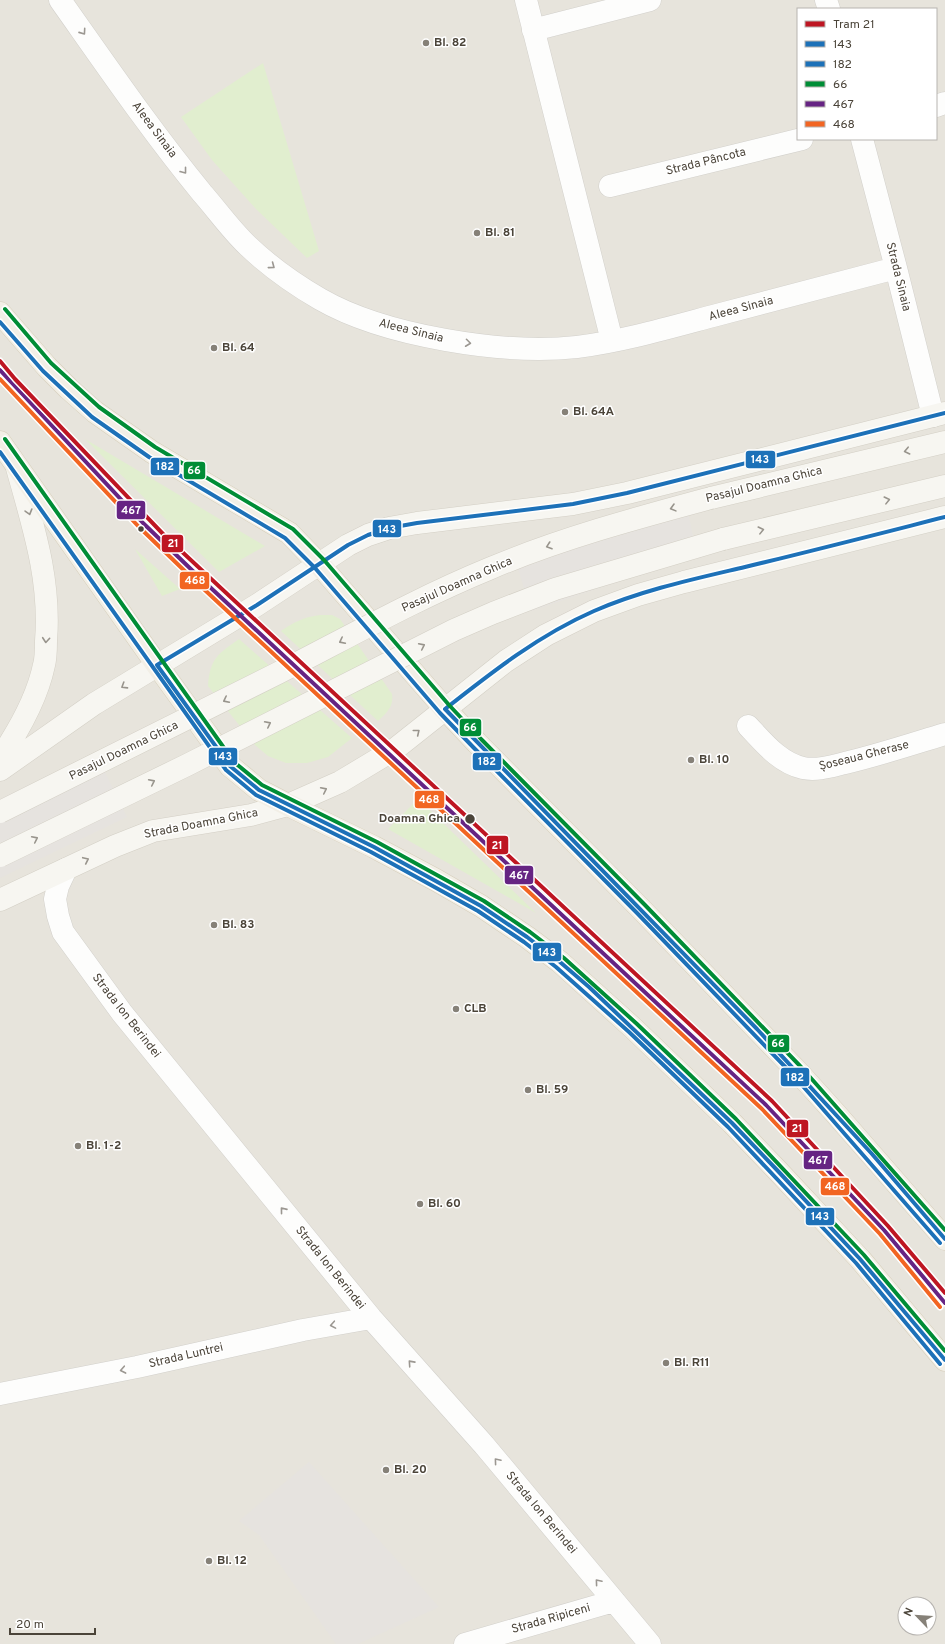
<svg xmlns="http://www.w3.org/2000/svg" width="945" height="1644" font-family="Overpass,sans-serif">
  <style>
    .residential { fill: #e7e4dc; fill-rule: evenodd }
    .green { fill: #e1eecf }
    .parking { fill: #e6e3df }
    .lines { fill: none; stroke-linecap: round; stroke-linejoin: round }
    .street-casing { stroke: #d2d0cb; stroke-width: 23 }
    .secondary-casing { stroke: #d3cfc5; stroke-width: 23 }
    .primary-casing { stroke: #d6cebb; stroke-width: 23 }
    .street { stroke: #fdfdfc; stroke-width: 22 }
    .secondary { stroke: #f7f6f1; stroke-width: 22 }
    .primary { stroke: #f2efe6; stroke-width: 22 }
    .secondary-bridge-casing { stroke: #d3cfc5; stroke-width: 23; stroke-linecap: butt }
    .secondary-bridge { stroke: #f7f6f1; stroke-width: 22 }
    .bus-1-casing { stroke: #fff; stroke-width: 7 }
    .bus-2-casing { stroke: #fff; stroke-width: 7 }
    .bus-3-casing { stroke: #fff; stroke-width: 7 }
    .bus-4-casing { stroke: #fff; stroke-width: 7 }
    .bus-5-casing { stroke: #fff; stroke-width: 7 }
    .bus-1 { stroke: #1d71b8; stroke-width: 4 }
    .bus-2 { stroke: #1d71b8; stroke-width: 4 }
    .bus-3 { stroke: #008d36; stroke-width: 4 }
    .bus-4 { stroke: #662483; stroke-width: 4 }
    .bus-5 { stroke: #f26522; stroke-width: 4 }
    .tram-1-casing { stroke: #fff; stroke-width: 7 }
    .tram-1 { stroke: #be1622; stroke-width: 4 }
    .oneway { stroke: #9b9791 }
    .oneway2 { stroke: #98948c }
    .poi-dot { fill: #868178; stroke: #fff; stroke-width: 1.5 }
    .bus-dot { fill: #4b4439; stroke: #fff; stroke-width: 1.5 }
    .labels { text-anchor: middle; dominant-baseline: central; stroke-width: 3; stroke-linejoin: round; paint-order: stroke }
    .poi-label { font-size: 12px; font-weight: bold; fill: #4b4439; stroke: #fff; text-anchor: start }
    .street-label { font-size: 12px; fill: #4b4439; stroke: #fff }
    .stop-label { font-size: 12px; font-weight: bold; fill: #4b4439; stroke: #fff; text-anchor: end }
    .line-badge { stroke: #fff; stroke-width: 1.5 }
    .badge-label { font-size: 11px; text-anchor: middle; font-weight: bold; fill: #fff }
  </style>
  <rect width="100%" height="100%" fill="#f4f2ee"/>
  <!-- residential -->
  <path class="residential" d="M0,0h945v1644h-945zM798,9h138v130h-138zM905,1604h24v24h-24z"/>
  <!-- green -->
  <path class="green" d="M263,63l56,188 -12,7 -51,-49 -44,-49 -31,-43z
    M85,439l180,107 -46,26z
    M135,549l45,40 -18,7z
    M320,615h12l8,4 52,75c2,13 -6,19 -14,27l-97,-90c13,-9 23,-14 39,-16z
    M239,639l113,99 -24,19 -21,6h-21l-18,-7 -13,-11 -47,-59c2,-28 10,-32 31,-47z
    M418,799l118,114 -148,-84z"/>
  <!-- parking -->
  <path class="parking" d="M685,497l12,58 -166,56 -19,-62z
    M96,754l31,63 -127,61v-76z
    M309,1462l130,145 -81,37h-22l-77,-109 -20,-14z"/>
  <g class="lines">
    <!-- street casing -->
    <g class="street-casing">
      <path id="street" d="M60,0c46,65 91,131 142,193 15,17 29,37 46,53 21,20 46,38 72,53 64,37 184,56 257,48 46,-6 91,-19 136,-31 61,-16 122,-32 183,-48
        M526,0l86,341
        M826,0l3,9
        M533,30l117,-30
        M936,106l9,-3
        M862,139l34,129 37,148
        M610,186l192,-47
        M748,726c16,17 32,37 55,42 14,3 29,-2 42,-5 34,-8 67,-19 100,-29
        M66,869l-8,17 -3,13 3,17 5,16 59,81 249,305 113,127 166,199
        M0,1394l137,-27 166,-37 68,-12
        M465,1644l149,-43"/>
    </g>
    <!-- secondary casing -->
    <g class="secondary-casing">
      <path id="secondary" d="M711,498l234,-56
        M723,539l222,-53
        M0,758c19,-28 37,-59 44,-93 2,-7 2,-16 2,-24 5,-61 -13,-115 -29,-173
        M0,770l94,-66 163,-99 91,-60 20,-10 21,-7 28,-5 156,-19 54,-11 318,-80
        M0,900l115,-54 38,-15 98,-16 37,-10 52,-23 55,-33 111,-88 40,-26 48,-24 44,-16 46,-13 261,-65"/>
    </g>
    <!-- primary casing -->
    <g class="primary-casing">
      <path id="primary" d="M0,313l47,54 22,22 26,23 57,40 137,81 30,31 126,145 32,34 164,166 157,163 38,42 109,125
        M0,442l157,223 73,101 29,24 29,15 86,42 62,33 45,26 46,31 33,25 73,66 99,95 45,47 83,89 85,101"/>
    </g>
    <!-- street -->
    <use href="#street" class="street"/>
    <!-- secondary -->
    <use href="#secondary" class="secondary"/>
    <!-- primary -->
    <use href="#primary" class="primary"/>
    <!-- secondary-bridge casing -->
    <g class="secondary-bridge-casing">
      <path id="secondary-bridge" d="M0,812c95,-48 190,-94 284,-142 68,-35 136,-73 207,-102 71,-30 146,-50 220,-70
        M0,856l187,-91 267,-135 39,-17 62,-24 168,-50"/>
    </g>
    <!-- secondary-bridge -->
    <use href="#secondary-bridge" class="secondary-bridge"/>
    <!-- bus-1 casing -->
    <g class="bus-1-casing">
      <path id="bus-1" d="M945,413l-318,80 -54,11 -156,19 -28,5 -21,7 -20,10 -91,60 -100,60 73,101 29,24 115,57 107,59 46,31 33,25 29,25 143,136 45,47 83,89 85,101
        M945,517c-67,17 -133,34 -200,50 -51,12 -103,23 -151,44 -55,24 -102,61 -149,98l312,320 115,125 73,85"/>
    </g>
    <!-- bus-2 casing -->
    <g class="bus-2-casing">
      <path id="bus-2" d="M0,322l43,49 49,46 57,40 136,81 30,30 125,145 33,34 164,166 157,163 146,167
        M0,452l226,318 30,25 115,57 107,59 46,31 32,25 73,65 99,95 128,136 84,101"/>
    </g>
    <!-- bus-3 casing -->
    <g class="bus-3-casing">
      <path id="bus-3" d="M5,309l46,54 48,44 56,40 138,82 31,31 125,145 32,34 164,166 157,163 143,162
        M5,439l229,323 28,23 115,57 107,59 46,31 34,26 73,66 99,95 128,136 81,96"/>
    </g>
    <!-- bus-4 casing -->
    <g class="bus-4-casing">
      <path id="bus-4" d="M0,370l143,153 54,52 569,530 118,125 61,73"/>
    </g>
    <!-- bus-5 casing -->
    <g class="bus-5-casing">
      <path id="bus-5" d="M0,379l139,148 54,52 569,530 118,125 60,73"/>
    </g>
    <!-- bus-1 -->
    <use href="#bus-1" class="bus-1"/>
    <!-- bus-2 -->
    <use href="#bus-2" class="bus-2"/>
    <!-- bus-3 -->
    <use href="#bus-3" class="bus-3"/>
    <!-- bus-4 -->
    <use href="#bus-4" class="bus-4"/>
    <!-- bus-5 -->
    <use href="#bus-5" class="bus-5"/>
    <!-- tram-1 casing -->
    <g class="tram-1-casing">
      <path id="tram-1" d="M0,361l15,18 149,156 608,566 116,125 57,67"/>
    </g>
    <!-- tram-1 -->
    <use href="#tram-1" class="tram-1"/>
  </g>
  <!-- one-way arrows -->
  <defs><path id="oneway-chevron" d="M-2-3.5L2.5 0L-2 3.5" fill="none" stroke-width="1.6" stroke-linecap="round" stroke-linejoin="round"/></defs>
  <g class="oneway">
    <use href="#oneway-chevron" transform="translate(83 32) rotate(55)"/>
    <use href="#oneway-chevron" transform="translate(184 171) rotate(52)"/>
    <use href="#oneway-chevron" transform="translate(272 266) rotate(37)"/>
    <use href="#oneway-chevron" transform="translate(468 343) rotate(7)"/>
    <use href="#oneway-chevron" transform="translate(283 1210) rotate(-129)"/>
    <use href="#oneway-chevron" transform="translate(333 1325) rotate(170)"/>
    <use href="#oneway-chevron" transform="translate(411 1363) rotate(-132)"/>
    <use href="#oneway-chevron" transform="translate(123 1370) rotate(169)"/>
    <use href="#oneway-chevron" transform="translate(497 1461) rotate(-130)"/>
    <use href="#oneway-chevron" transform="translate(598 1582) rotate(-130)"/>
  </g>
  <g class="oneway2">
    <use href="#oneway-chevron" transform="translate(907 451) rotate(167)"/>
    <use href="#oneway-chevron" transform="translate(887 500) rotate(-14)"/>
    <use href="#oneway-chevron" transform="translate(673 508) rotate(165)"/>
    <use href="#oneway-chevron" transform="translate(29 512) rotate(74)"/>
    <use href="#oneway-chevron" transform="translate(761 530) rotate(-14)"/>
    <use href="#oneway-chevron" transform="translate(549 546) rotate(161)"/>
    <use href="#oneway-chevron" transform="translate(46 640) rotate(95)"/>
    <use href="#oneway-chevron" transform="translate(342 641) rotate(153)"/>
    <use href="#oneway-chevron" transform="translate(422 646) rotate(-26)"/>
    <use href="#oneway-chevron" transform="translate(124 686) rotate(148)"/>
    <use href="#oneway-chevron" transform="translate(226 700) rotate(153)"/>
    <use href="#oneway-chevron" transform="translate(268 724) rotate(-27)"/>
    <use href="#oneway-chevron" transform="translate(417 732) rotate(-39)"/>
    <use href="#oneway-chevron" transform="translate(152 782) rotate(-26)"/>
    <use href="#oneway-chevron" transform="translate(324 790) rotate(-26)"/>
    <use href="#oneway-chevron" transform="translate(35 839) rotate(-26)"/>
    <use href="#oneway-chevron" transform="translate(86 860) rotate(-25)"/>
  </g>
  <!-- markers -->
  <g class="poi-dot">
    <circle cx="426" cy="43" r="4"/>
    <circle cx="477" cy="233" r="4"/>
    <circle cx="214" cy="348" r="4"/>
    <circle cx="565" cy="412" r="4"/>
    <circle cx="691" cy="760" r="4"/>
    <circle cx="214" cy="925" r="4"/>
    <circle cx="456" cy="1009" r="4"/>
    <circle cx="528" cy="1090" r="4"/>
    <circle cx="78" cy="1146" r="4"/>
    <circle cx="420" cy="1204" r="4"/>
    <circle cx="666" cy="1363" r="4"/>
    <circle cx="386" cy="1470" r="4"/>
    <circle cx="209" cy="1561" r="4"/>
  </g>
  <g class="bus-dot">
    <circle cx="141" cy="529" r="3.5"/>
    <circle cx="470" cy="819" r="5.5"/>
  </g>
  <g class="labels">
    <!-- poi labels -->
    <g class="poi-label">
      <text x="434" y="43">Bl. 82</text>
      <text x="485" y="233">Bl. 81</text>
      <text x="222" y="348">Bl. 64</text>
      <text x="573" y="412">Bl. 64A</text>
      <text x="699" y="760">Bl. 10</text>
      <text x="222" y="925">Bl. 83</text>
      <text x="464" y="1009">CLB</text>
      <text x="536" y="1090">Bl. 59</text>
      <text x="86" y="1146">Bl. 1-2</text>
      <text x="428" y="1204">Bl. 60</text>
      <text x="674" y="1363">Bl. R11</text>
      <text x="394" y="1470">Bl. 20</text>
      <text x="217" y="1561">Bl. 12</text>
    </g>
    <!-- street labels -->
    <g class="street-label">
      <text transform="translate(154 130) rotate(53)">Aleea Sinaia</text>
      <text transform="translate(706 162) rotate(-14)">Strada Pâncota</text>
      <text transform="translate(898 277) rotate(76)">Strada Sinaia</text>
      <text transform="translate(741 309) rotate(-15)">Aleea Sinaia</text>
      <text transform="translate(411 331) rotate(14)">Aleea Sinaia</text>
      <text transform="translate(764 485) rotate(-14)">Pasajul Doamna Ghica</text>
      <text transform="translate(457 585) rotate(-24)">Pasajul Doamna Ghica</text>
      <text transform="translate(124 751) rotate(-26)">Pasajul Doamna Ghica</text>
      <text transform="translate(864 756) rotate(-14)">Șoseaua Gherase</text>
      <text transform="translate(201 824) rotate(-11)">Strada Doamna Ghica</text>
      <text transform="translate(126 1016) rotate(52)">Strada Ion Berindei</text>
      <text transform="translate(330 1268) rotate(51)">Strada Ion Berindei</text>
      <text transform="translate(186 1356) rotate(-13)">Strada Luntrei</text>
      <text transform="translate(541 1513) rotate(50)">Strada Ion Berindei</text>
      <text transform="translate(551 1619) rotate(-16)">Strada Ripiceni</text>
    </g>
    <!-- stop labels -->
    <g class="stop-label">
      <text x="460" y="819">Doamna Ghica</text>
    </g>
  </g>
  <g class="line-badge">
    <rect x="745" y="450" width="31" height="19" rx="4" fill="#1d71b8"/>
    <rect x="150" y="457" width="30" height="19" rx="4" fill="#1d71b8"/>
    <rect x="183" y="461" width="23" height="19" rx="4" fill="#008d36"/>
    <rect x="116" y="500" width="30" height="20" rx="4" fill="#662483"/>
    <rect x="372" y="519" width="30" height="19" rx="4" fill="#1d71b8"/>
    <rect x="161" y="534" width="23" height="19" rx="4" fill="#be1622"/>
    <rect x="179" y="571" width="31" height="19" rx="4" fill="#f26522"/>
    <rect x="459" y="718" width="23" height="19" rx="4" fill="#008d36"/>
    <rect x="208" y="747" width="30" height="19" rx="4" fill="#1d71b8"/>
    <rect x="472" y="752" width="30" height="19" rx="4" fill="#1d71b8"/>
    <rect x="414" y="790" width="31" height="19" rx="4" fill="#f26522"/>
    <rect x="486" y="835" width="23" height="20" rx="4" fill="#be1622"/>
    <rect x="504" y="865" width="30" height="20" rx="4" fill="#662483"/>
    <rect x="532" y="942" width="30" height="20" rx="4" fill="#1d71b8"/>
    <rect x="767" y="1034" width="23" height="19" rx="4" fill="#008d36"/>
    <rect x="780" y="1067" width="30" height="20" rx="4" fill="#1d71b8"/>
    <rect x="786" y="1119" width="23" height="19" rx="4" fill="#be1622"/>
    <rect x="803" y="1150" width="30" height="20" rx="4" fill="#662483"/>
    <rect x="820" y="1177" width="30" height="19" rx="4" fill="#f26522"/>
    <rect x="805" y="1207" width="30" height="19" rx="4" fill="#1d71b8"/>
  </g>
  <g class="badge-label">
    <text x="760" y="463">143</text>
    <text x="165" y="470">182</text>
    <text x="194" y="474">66</text>
    <text x="131" y="514">467</text>
    <text x="387" y="533">143</text>
    <text x="173" y="547">21</text>
    <text x="195" y="584">468</text>
    <text x="470" y="731">66</text>
    <text x="223" y="760">143</text>
    <text x="487" y="765">182</text>
    <text x="429" y="803">468</text>
    <text x="497" y="849">21</text>
    <text x="519" y="879">467</text>
    <text x="547" y="956">143</text>
    <text x="778" y="1047">66</text>
    <text x="795" y="1081">182</text>
    <text x="797" y="1132">21</text>
    <text x="818" y="1164">467</text>
    <text x="835" y="1190">468</text>
    <text x="820" y="1220">143</text>
  </g>
  <!-- legend -->
  <rect x="797" y="8" width="140" height="132" fill="#ffffff" stroke="#b7b4b0"/>
  <rect x="805" y="21" width="20" height="6" fill="#be1622" stroke="#b7b4b0"/>
  <text x="833" y="28" font-size="12" fill="#4b4439">Tram 21</text>
  <rect x="805" y="41" width="20" height="6" fill="#1d71b8" stroke="#b7b4b0"/>
  <text x="833" y="48" font-size="12" fill="#4b4439">143</text>
  <rect x="805" y="61" width="20" height="6" fill="#1d71b8" stroke="#b7b4b0"/>
  <text x="833" y="68" font-size="12" fill="#4b4439">182</text>
  <rect x="805" y="81" width="20" height="6" fill="#008d36" stroke="#b7b4b0"/>
  <text x="833" y="88" font-size="12" fill="#4b4439">66</text>
  <rect x="805" y="101" width="20" height="6" fill="#662483" stroke="#b7b4b0"/>
  <text x="833" y="108" font-size="12" fill="#4b4439">467</text>
  <rect x="805" y="121" width="20" height="6" fill="#f26522" stroke="#b7b4b0"/>
  <text x="833" y="128" font-size="12" fill="#4b4439">468</text>
  <!-- north arrow -->
  <g transform="translate(917 1616) rotate(295)"><circle r="19" fill="#ffffff" stroke="#b7b4b0"/>
  <path d="M0-3L7 15L0 10L-7 15Z" fill="#868178"/>
  <text y="-6" font-size="11" font-weight="bold" text-anchor="middle" fill="#4b4439">N</text>
  </g>
  <!-- scale -->
  <path d="M10 1628v6h85v-6" fill="none" stroke="#4b4439" stroke-width="2"/>
  <text x="16" y="1628" font-size="12" fill="#4b4439" stroke="#ffffff" stroke-width="3" paint-order="stroke">20 m</text>
</svg>
